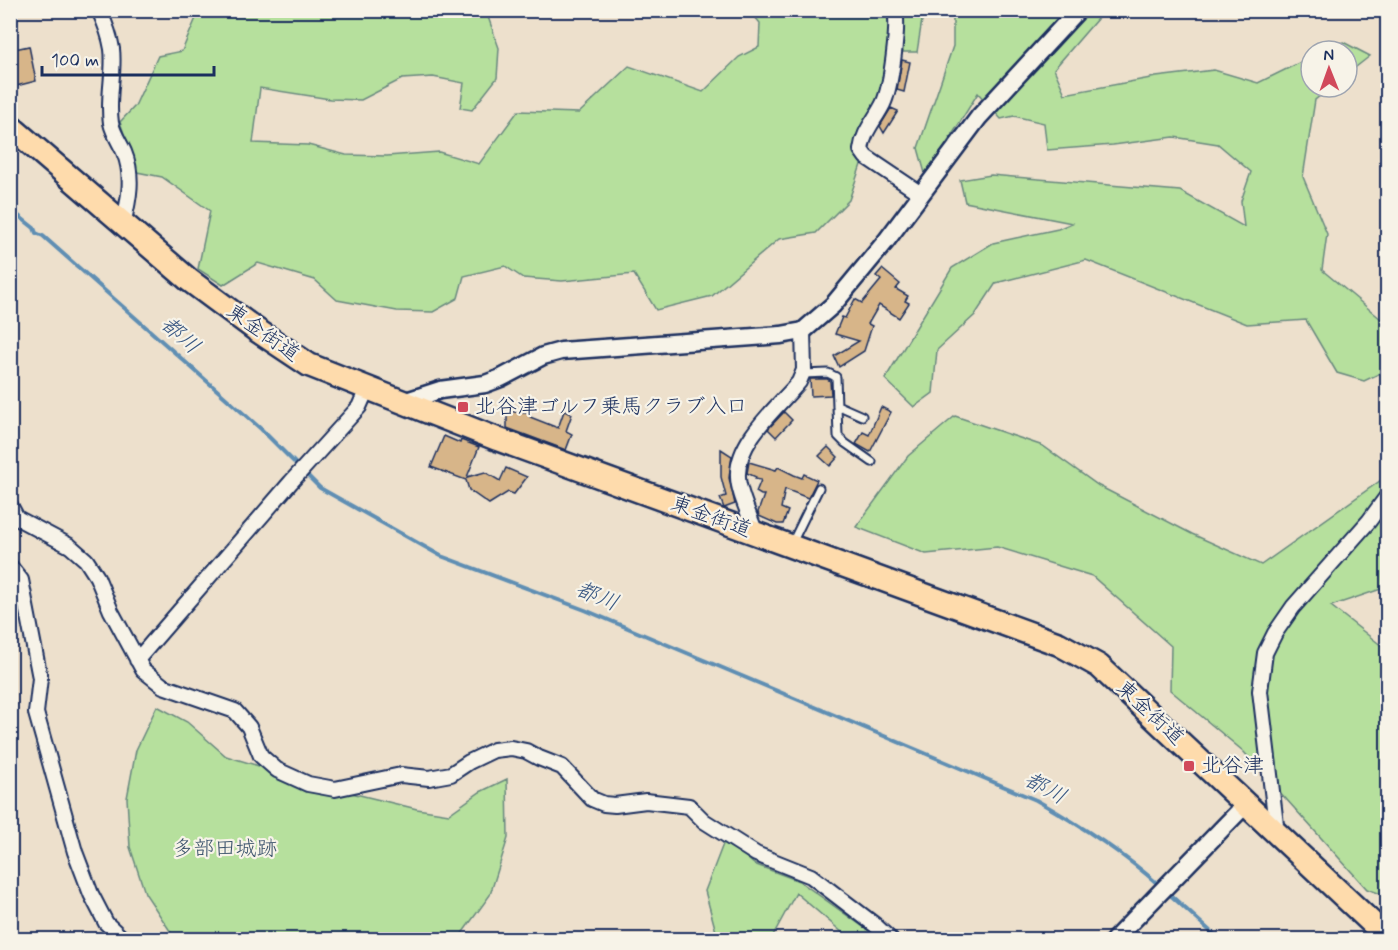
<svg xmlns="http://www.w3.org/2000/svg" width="1398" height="950" font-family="Mynerve,'Klee One',sans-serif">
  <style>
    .green { fill: #b6e09d; stroke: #68887e; stroke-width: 1.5 }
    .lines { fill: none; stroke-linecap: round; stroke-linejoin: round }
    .stream { stroke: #5e8eb3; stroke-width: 4 }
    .building { fill: #d7b589; stroke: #1b2f5e; stroke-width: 1.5 }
    .service-casing { stroke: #1b2f5e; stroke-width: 11 }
    .minor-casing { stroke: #1b2f5e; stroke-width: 18 }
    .tertiary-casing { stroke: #1b2f5e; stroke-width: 21 }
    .trunk-casing { stroke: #1b2f5e; stroke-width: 27 }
    .service { stroke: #f7f3e8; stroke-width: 7 }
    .minor { stroke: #f7f3e8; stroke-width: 14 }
    .tertiary { stroke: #f7f3e8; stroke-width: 16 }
    .trunk { stroke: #fedbac; stroke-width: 22 }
    .poi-dot { fill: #d1495b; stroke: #f7f3e8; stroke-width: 2 }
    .labels { text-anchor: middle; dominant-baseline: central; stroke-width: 4.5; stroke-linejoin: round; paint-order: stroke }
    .street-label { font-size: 21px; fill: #1b2f5e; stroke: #f7f3e8 }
    .poi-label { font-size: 21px; fill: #1b2f5e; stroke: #f7f3e8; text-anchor: start }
    .park-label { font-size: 21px; fill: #3a526b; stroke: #f7f3e8 }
    .water-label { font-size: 22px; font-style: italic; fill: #375682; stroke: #f7f3e8 }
  </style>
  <rect width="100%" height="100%" fill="#ede0cc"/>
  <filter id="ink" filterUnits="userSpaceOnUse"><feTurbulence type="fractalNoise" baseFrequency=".0167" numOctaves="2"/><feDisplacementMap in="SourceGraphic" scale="12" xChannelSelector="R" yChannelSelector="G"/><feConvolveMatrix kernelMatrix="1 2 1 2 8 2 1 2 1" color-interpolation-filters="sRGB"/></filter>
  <g filter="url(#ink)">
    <!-- green -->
    <path class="green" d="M199,11h287l13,37 -2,30 -25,32 -12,-2 4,-25 -31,-6 -31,2 -41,21 -31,-1 -70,-11 -7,55 55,2 38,10 41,1 52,-4 40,12 39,-53 61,2 50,-47 74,26 36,-35 20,-10 1,-24 -10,-12h160l12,9 -5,32h-18l-50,148 -33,33 -37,6 -67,57 -56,14 -22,-36 -72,7 -39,-3 -18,-12 -41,10 -6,22 -25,14 -36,-1 -60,-11 -22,-20 -57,-17 -35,22 -25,-16 12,-58 -48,-34 -25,-5 -17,-50 15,-16 23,-50 24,-5z
      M953,11h151l-50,58 11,25 91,-17 58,-7 44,13 53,-26v30h20l-16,13 -12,77 24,57 -5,36 65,54v46l-23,11 -27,-8 -31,-53 -59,4 -161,-64 -90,23 -21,32 -38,35 -4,43 -19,14 -29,-28 67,-111 41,-25 65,-14 14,-6 -107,-21 -5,-22 31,-5 189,16 64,36 -3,-26 10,-29 -33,-28 -44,-7 -61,8 -66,5 -3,-27 -30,-7 -13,3 -23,-26 -52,84 -8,-29 35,-102z
      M1343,42l27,14 -23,18v-23h-23z
      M955,416l88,30 56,40 93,48 69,31 126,-89v111l-56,19 56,44v246l-20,-7 -124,-138 -73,-61 1,-44 -79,-70 -95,-29 -71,7 -70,-27 52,-71z
      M157,706l30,16 39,34 109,33 82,20 32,5 31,-22 27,-13 1,59 -18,57 -32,44h-280l-6,-5 -27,-41 -15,-46 -3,-49 9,-48z
      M725,839l29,25 45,17 81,58h-30l-54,-46 -25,46h-53l-13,-48z"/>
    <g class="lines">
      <!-- stream -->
      <path class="stream" d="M10,209l24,19 2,5 7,3 218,193 59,59 121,68 144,54 451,190c44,25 86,52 123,85
        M1167,892l53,48"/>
    </g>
    <!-- building -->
    <path class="building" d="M29,46l7,35 -20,5 -6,-24v-12z
      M902,60l8,2 -6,30 -7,-2z
      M891,108l7,3 -14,22 -4,-7z
      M882,269l18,15 -4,5 12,7 -3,5 4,2 -10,15 -20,-13 -11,19 4,2 -8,25 -25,16 -5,-11 25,-15 -24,-7 7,-17 3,1 10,-19 7,4 19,-23 -5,-4z
      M810,379h17l3,2 1,14 -20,1z
      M881,407l10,5 -21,40 -14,-8 7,-12 6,3z
      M564,411l8,3 -6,17 6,3 -6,16 -59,-22v-16h23v5l28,11z
      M784,412l8,8 -16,17 -8,-8z
      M444,436l16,7 1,-3 18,7 -12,30 18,-5 15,9 6,-13 21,9 -13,17 -6,-2 -19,12 -20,-14 -3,-10 -35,-13z
      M828,447l10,10 -8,9 -11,-10z
      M721,449l11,7 -3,22 6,26 -11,4 -4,-10 6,-2 -5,-19z
      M749,462l27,8 2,-3 16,8 8,3 2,-4 13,6 -9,18 -23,-9 -4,19 7,3 -5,13h-6l-18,-8 -1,-4 6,-17h-3l-5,-3 5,-12 -6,-1 1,-2 -9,-4z"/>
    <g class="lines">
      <!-- service casing -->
      <g class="service-casing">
        <path id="service" d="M803,374l25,-1 8,4 2,59 7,7 27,19
          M837,405l25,11
          M792,543l27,-55"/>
      </g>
      <!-- minor casing -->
      <g class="minor-casing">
        <path id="minor" d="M99,10c6,13 11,26 13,39 3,23 -5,49 -1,74 2,10 9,20 13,29 10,24 5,48 -1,72
          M895,10c4,17 -4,78 -12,94 -8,16 -20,28 -22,46l5,7 55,37
          M10,505l7,13 53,28 16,14 11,17 14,34 32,59 20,16 72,25 14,16 12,29 16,14 31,14 27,5 66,-14 28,3 22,-4 18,-12 25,-12 17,-2 15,3 13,7 23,9 30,32 12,5 11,1 31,-4 43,5 15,15 52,33 55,22 64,49 16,15
          M756,534c-5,-16 -18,-42 -18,-57 -2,-36 40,-70 61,-95l5,-12 -1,-39
          M10,566l11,14 19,98 -4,35 39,139 16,42 15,29 18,17
          M137,660l154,-178 68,-75 8,-18
          M1277,833l-17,-142 5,-38 10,-20 18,-26 76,-86 19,-26"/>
      </g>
      <!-- tertiary casing -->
      <g class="tertiary-casing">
        <path id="tertiary" d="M403,402l37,-12 45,-6 16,-6 42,-22 18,-5 220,-16 22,-4 30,-26 53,-64 93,-124 99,-107
          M1114,940l132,-136"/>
      </g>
      <!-- trunk casing -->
      <g class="trunk-casing">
        <path id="trunk" d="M10,126l179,154 66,49 54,36 188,74 562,205 40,22 289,272"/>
      </g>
      <!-- service -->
      <use href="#service" class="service"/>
      <!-- minor -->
      <use href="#minor" class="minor"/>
      <!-- tertiary -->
      <use href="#tertiary" class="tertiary"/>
      <!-- trunk -->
      <use href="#trunk" class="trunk"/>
    </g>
  </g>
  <!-- markers -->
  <g class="poi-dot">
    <rect x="457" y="401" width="12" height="12" rx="3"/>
    <rect x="1183" y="760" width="12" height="12" rx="3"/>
  </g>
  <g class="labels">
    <!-- street labels -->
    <g class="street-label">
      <text transform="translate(263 333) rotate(35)">東金街道</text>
      <text transform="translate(711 517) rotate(20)">東金街道</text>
      <text transform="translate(1150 713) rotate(43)">東金街道</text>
    </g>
    <!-- poi labels -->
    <g class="poi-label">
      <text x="475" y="407">北谷津ゴルフ乗馬クラブ入口</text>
      <text x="1201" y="766">北谷津</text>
    </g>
    <!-- park labels -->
    <g class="park-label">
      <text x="225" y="849">多部田城跡</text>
    </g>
    <!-- water labels -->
    <g class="water-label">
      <text transform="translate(180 336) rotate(41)">都川</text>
      <text transform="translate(597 597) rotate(22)">都川</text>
      <text transform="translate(1045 789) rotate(28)">都川</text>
    </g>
  </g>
  <!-- margin -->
  <rect width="1398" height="950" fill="none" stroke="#f7f3e8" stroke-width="36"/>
  <rect x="18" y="18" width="1362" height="914" fill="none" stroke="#1b2f5e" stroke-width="2" filter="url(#ink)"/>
  <!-- north arrow -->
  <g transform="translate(1329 69) rotate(359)"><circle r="28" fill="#f7f3e8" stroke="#9fa5b1" stroke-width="1.5"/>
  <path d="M0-4.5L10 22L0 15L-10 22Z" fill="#d1495b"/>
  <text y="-9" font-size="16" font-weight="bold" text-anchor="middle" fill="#1b2f5e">N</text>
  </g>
  <!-- scale -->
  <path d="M42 66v9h172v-9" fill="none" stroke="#1b2f5e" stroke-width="3"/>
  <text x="51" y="66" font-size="18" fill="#1b2f5e" stroke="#f7f3e8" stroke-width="4.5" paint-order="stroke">100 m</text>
</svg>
